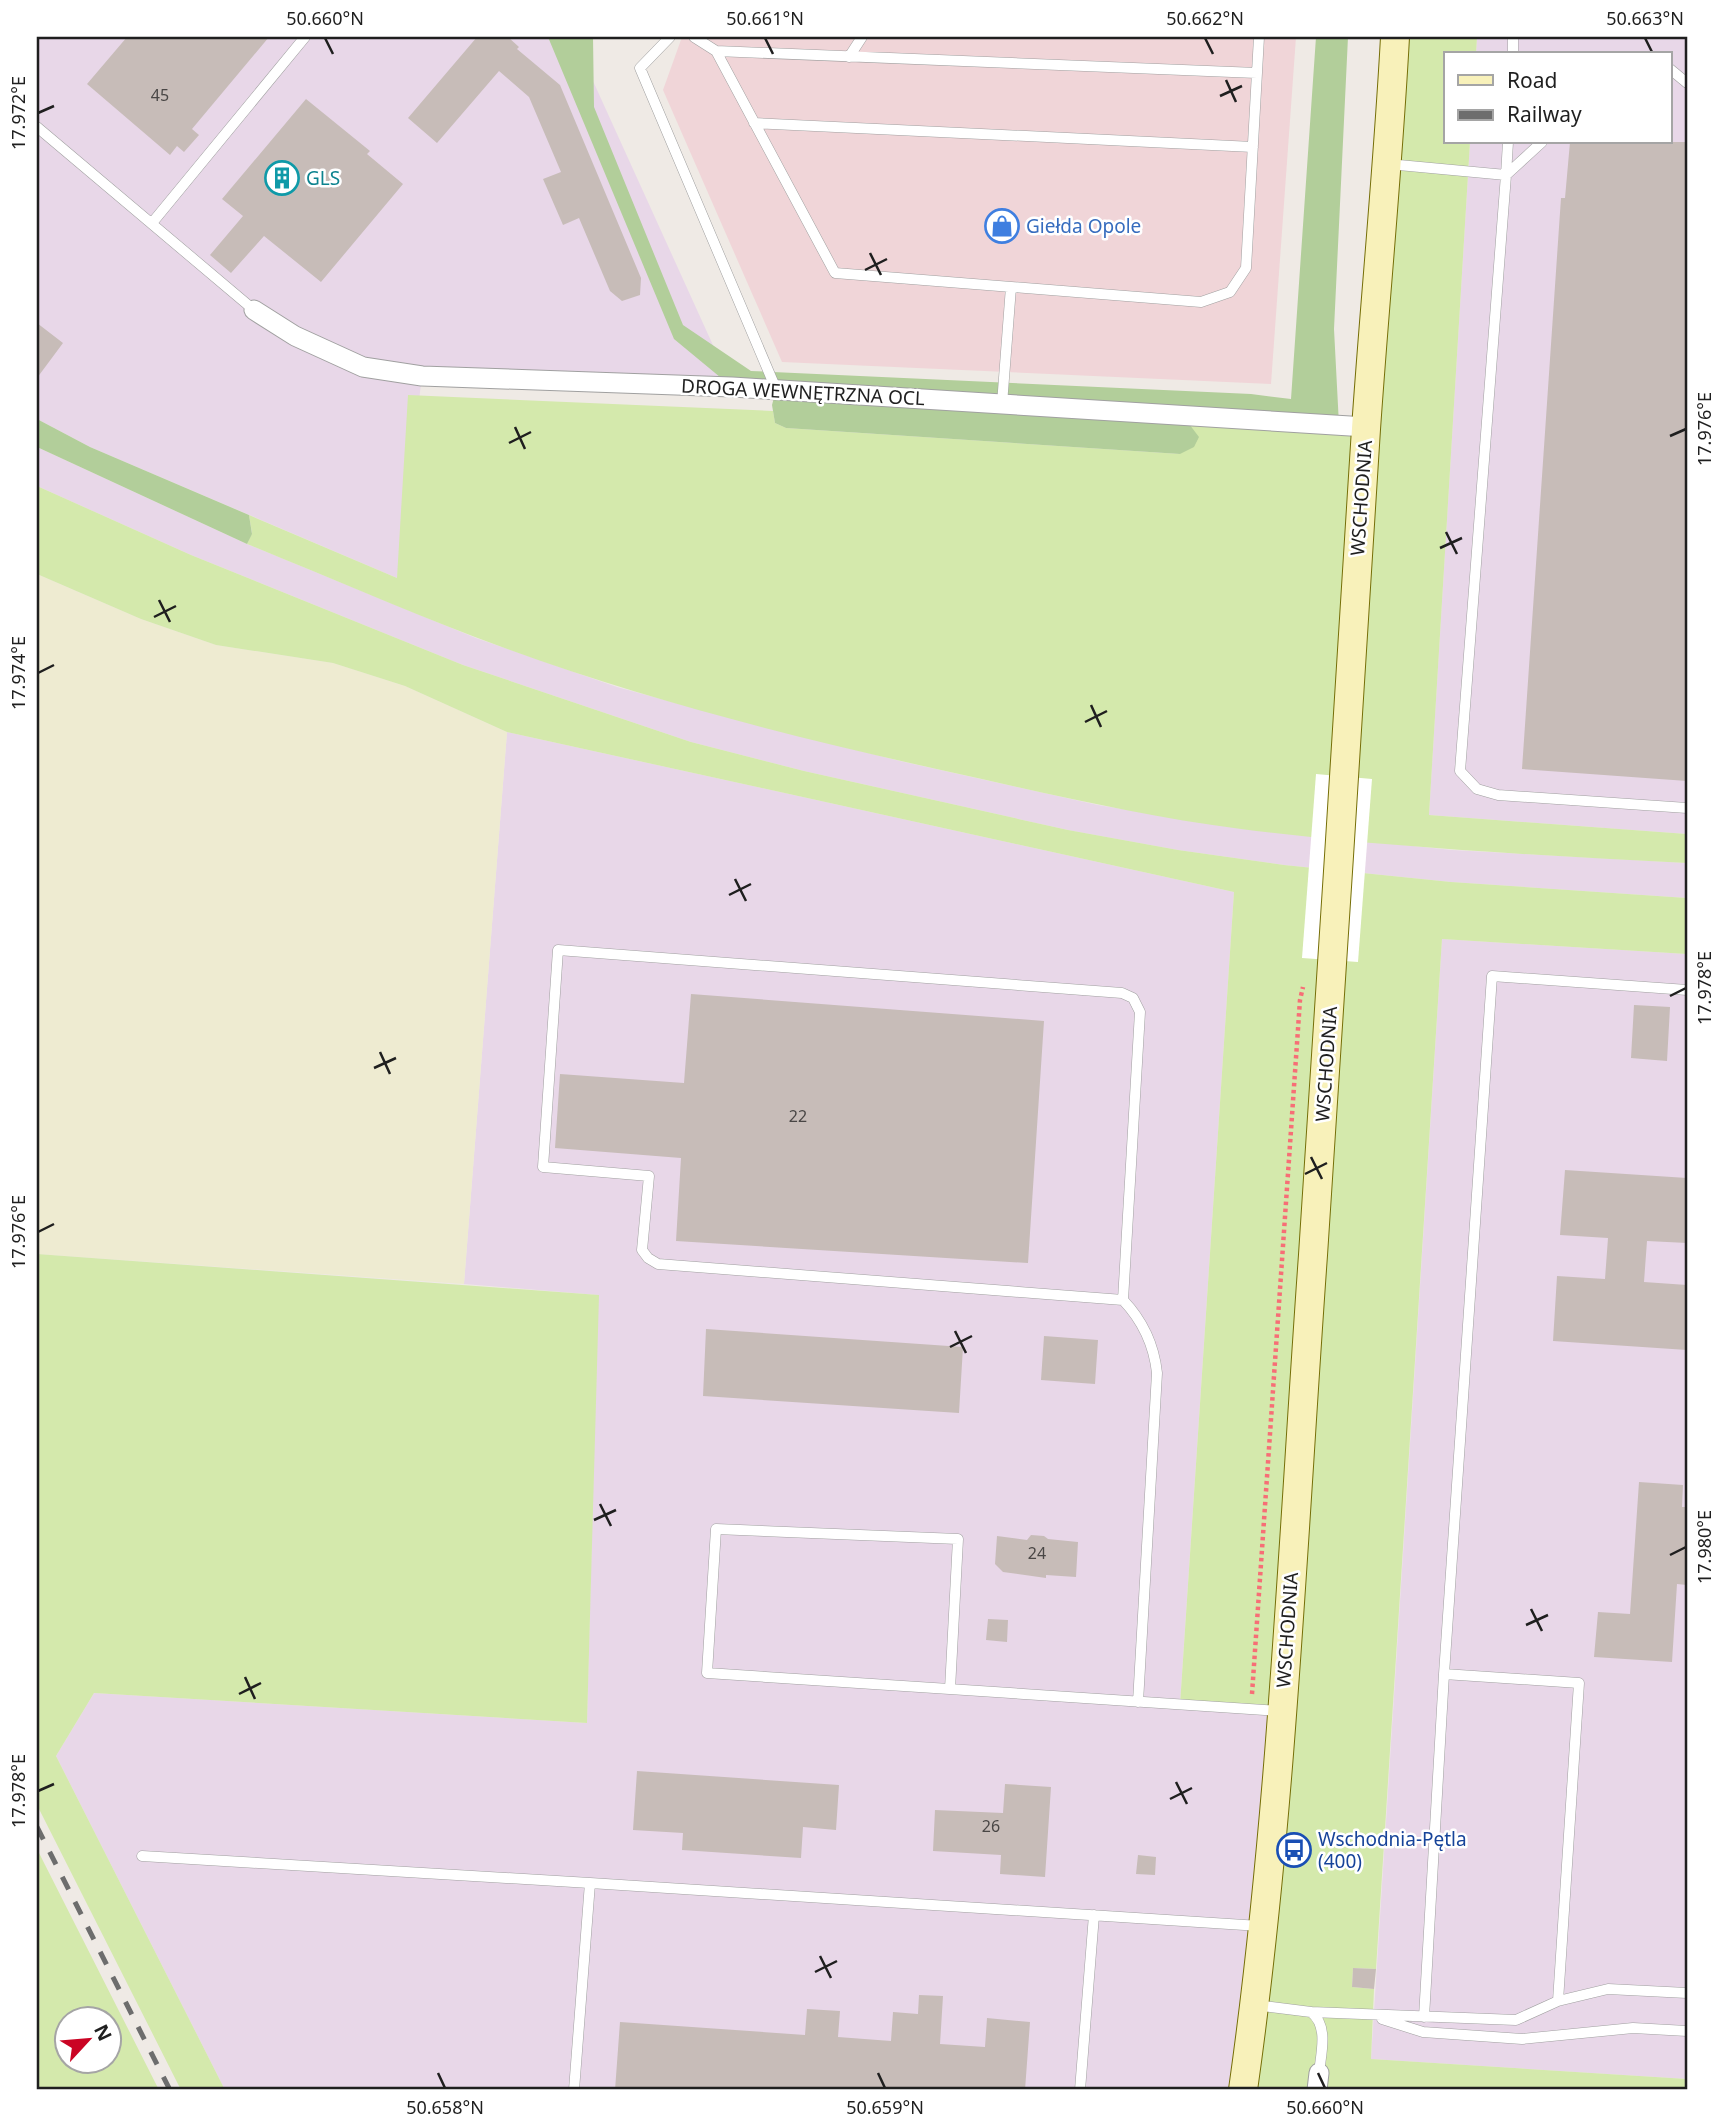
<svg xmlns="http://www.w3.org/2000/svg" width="1724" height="2127" font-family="'Noto Sans',sans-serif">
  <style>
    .commercial { fill: #f0d5d8 }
    .industrial { fill: #e8d7e8 }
    .farmland { fill: #eeebd1 }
    .grass { fill: #d4e9ac; fill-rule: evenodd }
    .forest { fill: #b2ce9a }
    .pier { fill: #fff }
    .building { fill: #c7bcb8 }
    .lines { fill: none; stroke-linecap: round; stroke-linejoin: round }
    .lane-casing { stroke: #a0a0a0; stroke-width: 11 }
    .street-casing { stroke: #a0a0a0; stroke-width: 21 }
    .secondary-casing { stroke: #756e07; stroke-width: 30 }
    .path { stroke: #f76e76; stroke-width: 4.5; stroke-dasharray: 3.5 3.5; stroke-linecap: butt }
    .lane { stroke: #fff; stroke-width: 10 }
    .street { stroke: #fff; stroke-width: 19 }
    .secondary { stroke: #f8f1ba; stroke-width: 28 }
    .rail { stroke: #6d6d6d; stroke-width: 5; stroke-dasharray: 14 14; stroke-linecap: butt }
    .ticks { fill: none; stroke: #1f1f1f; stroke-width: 2.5 }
    .labels { text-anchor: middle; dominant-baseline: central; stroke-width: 5; stroke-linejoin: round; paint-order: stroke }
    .number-label { font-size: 16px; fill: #494645 }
    .culture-label { font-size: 19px; fill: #0d838f; stroke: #fff; text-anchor: start }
    .shop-label { font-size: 19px; fill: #366cbe; stroke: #fff; text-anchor: start }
    .street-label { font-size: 19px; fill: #1f1f1f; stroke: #fff }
    .transit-label { font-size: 19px; fill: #164399; stroke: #fff; text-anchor: start }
    .neatline { fill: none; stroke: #1f1f1f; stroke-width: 2.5 }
    .ticks-label { font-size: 18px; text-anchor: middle; fill: #1f1f1f }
  </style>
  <rect width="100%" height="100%" fill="#efeae5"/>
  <!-- commercial -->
  <path class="commercial" d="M682,37h614l-25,347 -489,-22 -119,-272z"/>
  <!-- industrial -->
  <path class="industrial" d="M37,37h536l159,350 -310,-11 -25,202 -307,-131 -53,-28z
    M1477,37h210v797l-258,-19 41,-673h200v-88h-194z
    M37,447l210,97 229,94 141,49 140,38 143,36 198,44 141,23 213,22 235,13v35l-236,-16 -167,-17 -106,-15 -110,-20 -264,-59 -113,-29 -228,-77 -272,-110 -154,-69z
    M507,732l727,160 -54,812 102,7 -39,379h-1018l-169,-334 38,-63 493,30 11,-428 -134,-11z
    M1442,939l245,15v1125l-316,-20z"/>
  <!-- farmland -->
  <path class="farmland" d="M37,574l104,45 75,26 117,18 72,23 102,46 -43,552 -427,-30z"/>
  <!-- grass -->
  <path class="grass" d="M1395,37h82l-1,17h-30v88h24l-41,673 258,19v29c-149,-8 -298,-15 -446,-34 -101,-13 -200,-37 -300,-59 -157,-35 -315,-75 -466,-133 -76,-29 -152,-62 -228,-93l5,-11 -3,-18 148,63 11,-183 365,16 2,12 11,5 394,26 2,-39 184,11z
    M37,486l154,69 272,110 228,77 113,29 264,59 110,20 106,15 167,17 236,16v56l-245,-15 -66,1030 -23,-1 -1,19 22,2 -3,70 316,20v11h-444l39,-378 -102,-7 54,-813 -727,-160 -102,-46 -72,-23 -117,-18 -75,-26 -104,-45z
    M37,1254l562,41 -12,428 -493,-30 -38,63 169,334h-44l-144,-285z
    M37,1849l122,241h-122zM108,2018v42h-42v-42z"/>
  <!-- forest -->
  <path class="forest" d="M548,37h45l1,70 89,218 68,46 500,23 40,5 25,-362h32l-14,292 5,96 -156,-9 16,21 -5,10 -14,7 -394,-26 -11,-5 -3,-18 4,-15 -44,-3 -58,-48z
    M37,419l53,28 159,68 3,19 -5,10 -210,-97z"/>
  <!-- pier -->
  <path class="pier" d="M1316,774l56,5 -14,183 -56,-4z"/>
  <!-- building -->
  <path class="building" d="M127,37h142l-77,92 7,6 -15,17 -7,-6 -7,9 -83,-71z
    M477,37h31l11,10 -2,2 43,36 81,193 -1,17 -18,6 -12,-10 -31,-73 -16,7 -20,-46 18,-7 -32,-75 -30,-26 -62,72 -29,-25z
    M306,99l64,52 -3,3 36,30 -82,98 -57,-46 -33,37 -21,-18 33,-39 -21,-17z
    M1570,142h117v639l-165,-12 39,-571h4z
    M37,323l26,20 -26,35z
    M691,994l353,27 -16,242 -352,-22 5,-83 -126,-10 5,-74 124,9z
    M1634,1005l36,2 -3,54 -36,-3z
    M1565,1170l122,8v65l-40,-2 -3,41 43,3v65l-134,-9 4,-65 48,3 3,-41 -48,-3z
    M706,1329l257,18 -4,66 -256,-17z
    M1044,1336l54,4 -3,44 -54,-4z
    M1639,1482l44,3 -1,22h5v78l-10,-1 -5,78 -78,-5 4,-45 32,2z
    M1031,1535l13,1 4,3 30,3 -2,35 -30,-2v3l-43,-6 -8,-8 2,-28 30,4z
    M988,1619l20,1 -1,22 -21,-2z
    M637,1771l202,14 -3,45 -33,-3 -2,31 -119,-8 1,-17 -50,-3z
    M1005,1784l46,3 -6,90 -45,-3 1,-19 -68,-4 2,-41 68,3z
    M1138,1855l18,2 -1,18 -19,-1z
    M1353,1968l23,1 -2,20 -22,-2z
    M919,1995l24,1 -3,48 45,3 2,-29 43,4 -5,68h-410l5,-68 185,13 2,-26 33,2 -2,26 53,4 2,-29 25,2z"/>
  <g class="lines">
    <!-- lane casing -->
    <g class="lane-casing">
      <path id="lane" d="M670,37l-30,31 136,321
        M694,37l22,14 119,222 366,29 29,-10 16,-24 13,-231
        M716,51l541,22
        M1513,54v-17
        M849,57l13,-20
        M1670,69l17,14
        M754,123l499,24
        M37,127l217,183
        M1508,142l-2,33 36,-33
        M1388,164l118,11 -46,596 17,18 21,6 189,13
        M152,223l153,-186
        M1002,404l9,-117
        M1123,1300l-465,-36 -10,-6 -6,-8 7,-74 -106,-9 15,-217 564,43 11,5 7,14 -17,288c19,20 31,45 34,73l-19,329
        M950,1689l8,-150 -242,-10 -9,144c192,13 383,26 574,38
        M142,1856l448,27
        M1558,2001l50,-12 79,4
        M1255,2005l56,7c18,14 10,41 8,61
        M1311,2012l205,8 42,-19 21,-318 -135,-9
        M1424,2017l20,-343 48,-698 195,14
        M1382,2019l41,13 99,7 111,-11 54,3
        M574,2090l16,-207 670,43
        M1080,2090l14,-175"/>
    </g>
    <!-- street casing -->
    <g class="street-casing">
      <path id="street" d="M254,310l41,26 68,31 59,9 310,11 634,40
        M1317,2090l2,-17"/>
    </g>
    <!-- secondary casing -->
    <g class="secondary-casing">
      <path id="secondary" d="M1243,2090c39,-276 50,-556 70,-835 19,-275 35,-551 53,-826 9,-131 22,-261 29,-392"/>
    </g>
    <!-- path -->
    <path class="path" d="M1252,1694l48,-694 3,-13"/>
    <!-- lane -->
    <use href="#lane" class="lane"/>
    <!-- street -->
    <use href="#street" class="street"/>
    <!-- secondary -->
    <use href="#secondary" class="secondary"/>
    <!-- rail -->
    <path class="rail" d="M37,1827l133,263"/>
  </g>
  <!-- ticks -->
  <path class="ticks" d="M325,38l8,16M765,38l8,16M1205,38l8,16M1645,38l8,16M1226,80l10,22M1220,96l22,-10M38,113l16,-7M870,253l11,22M865,270l22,-11M515,427l10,22M1670,436l16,-7M509,443l22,-11M1446,532l11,22M1440,548l22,-10M159,600l11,22M154,617l22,-11M38,673l16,-8M1091,705l10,22M1085,722l22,-11M735,879l11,22M729,895l22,-11M1670,996l16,-8M380,1052l10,22M374,1068l22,-10M1311,1157l11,22M1305,1174l22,-11M38,1232l16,-8M955,1331l11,22M950,1347l22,-11M600,1504l11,22M594,1520l22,-10M1670,1555l16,-8M1531,1609l11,22M1526,1625l22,-10M245,1677l10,22M239,1694l22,-11M1176,1782l11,22M38,1791l16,-7M1170,1799l22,-11M820,1956l11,22M815,1972l22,-11M438,2073l7,15M878,2073l7,15M1318,2073l7,15"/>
  <!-- icons -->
  <defs>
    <g id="building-ring" transform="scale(1.75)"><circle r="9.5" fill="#fff" stroke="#0f9aa8" stroke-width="1.5"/><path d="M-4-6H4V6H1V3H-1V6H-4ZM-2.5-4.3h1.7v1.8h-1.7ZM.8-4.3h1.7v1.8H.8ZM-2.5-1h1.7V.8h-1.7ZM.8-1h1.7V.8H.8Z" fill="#0f9aa8"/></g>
    <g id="shop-ring" transform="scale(1.75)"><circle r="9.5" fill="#fff" stroke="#3f7fe0" stroke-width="1.5"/><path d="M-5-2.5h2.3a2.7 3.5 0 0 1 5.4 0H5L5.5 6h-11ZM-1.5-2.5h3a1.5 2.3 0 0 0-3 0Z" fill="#3f7fe0"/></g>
    <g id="bus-ring" transform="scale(1.75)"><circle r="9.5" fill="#fff" stroke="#1a4fb4" stroke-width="1.5"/><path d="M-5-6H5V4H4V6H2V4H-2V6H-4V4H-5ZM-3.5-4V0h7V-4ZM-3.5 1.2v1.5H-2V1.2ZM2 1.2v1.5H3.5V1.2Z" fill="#1a4fb4"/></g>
  </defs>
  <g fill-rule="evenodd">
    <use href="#building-ring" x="282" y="178"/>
    <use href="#shop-ring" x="1002" y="226"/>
    <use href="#bus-ring" x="1294" y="1850"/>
  </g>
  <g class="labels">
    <!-- number labels -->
    <g class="number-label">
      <text x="160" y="95">45</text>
      <text x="798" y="1116">22</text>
      <text x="1037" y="1553">24</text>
      <text x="991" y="1826">26</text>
    </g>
    <!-- culture labels -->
    <g class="culture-label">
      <text x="306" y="178">GLS</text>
    </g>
    <!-- shop labels -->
    <g class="shop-label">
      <text x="1026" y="226">Giełda Opole</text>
    </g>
    <!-- street labels -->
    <g class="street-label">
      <text transform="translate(803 392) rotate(3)">DROGA WEWNĘTRZNA OCL</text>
      <text transform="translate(1361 498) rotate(-86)">WSCHODNIA</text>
      <text transform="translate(1326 1064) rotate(-86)">WSCHODNIA</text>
      <text transform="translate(1287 1630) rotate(-86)">WSCHODNIA</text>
    </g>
    <!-- transit labels -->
    <g class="transit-label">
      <text x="1318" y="1839">Wschodnia-Pętla<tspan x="1318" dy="22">(400)</tspan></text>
    </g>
  </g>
  <!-- border -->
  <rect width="1724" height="2127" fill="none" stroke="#ffffff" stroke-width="77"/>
  <!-- legend -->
  <rect x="1444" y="52" width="228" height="91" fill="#ffffff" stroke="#a5a5a5" stroke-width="2"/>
  <rect x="1458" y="75" width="35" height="10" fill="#f8f1ba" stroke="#a5a5a5" stroke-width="2"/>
  <text x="1507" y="88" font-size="21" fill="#1f1f1f">Road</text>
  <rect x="1458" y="110" width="35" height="10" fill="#6d6d6d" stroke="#a5a5a5" stroke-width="2"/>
  <text x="1507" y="122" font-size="21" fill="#1f1f1f">Railway</text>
  <!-- north arrow -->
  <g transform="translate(88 2040) rotate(64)"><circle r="33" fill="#ffffff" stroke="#a5a5a5" stroke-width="2"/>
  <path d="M0-5L12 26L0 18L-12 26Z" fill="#ca0424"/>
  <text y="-10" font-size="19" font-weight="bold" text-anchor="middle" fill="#1f1f1f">N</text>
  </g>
  <rect x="38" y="38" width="1648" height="2050" class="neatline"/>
  <g class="ticks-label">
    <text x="325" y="25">50.660°N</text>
    <text x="765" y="25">50.661°N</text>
    <text x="1205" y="25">50.662°N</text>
    <text x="1645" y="25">50.663°N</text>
    <text transform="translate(19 113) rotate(-90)" y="6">17.972°E</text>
    <text transform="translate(1705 429) rotate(-90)" y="6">17.976°E</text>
    <text transform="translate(19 673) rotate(-90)" y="6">17.974°E</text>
    <text transform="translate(1705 988) rotate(-90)" y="6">17.978°E</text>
    <text transform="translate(19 1232) rotate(-90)" y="6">17.976°E</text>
    <text transform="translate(1705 1547) rotate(-90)" y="6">17.980°E</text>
    <text transform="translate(19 1791) rotate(-90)" y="6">17.978°E</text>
    <text x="445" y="2114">50.658°N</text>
    <text x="885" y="2114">50.659°N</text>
    <text x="1325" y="2114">50.660°N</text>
  </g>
</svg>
